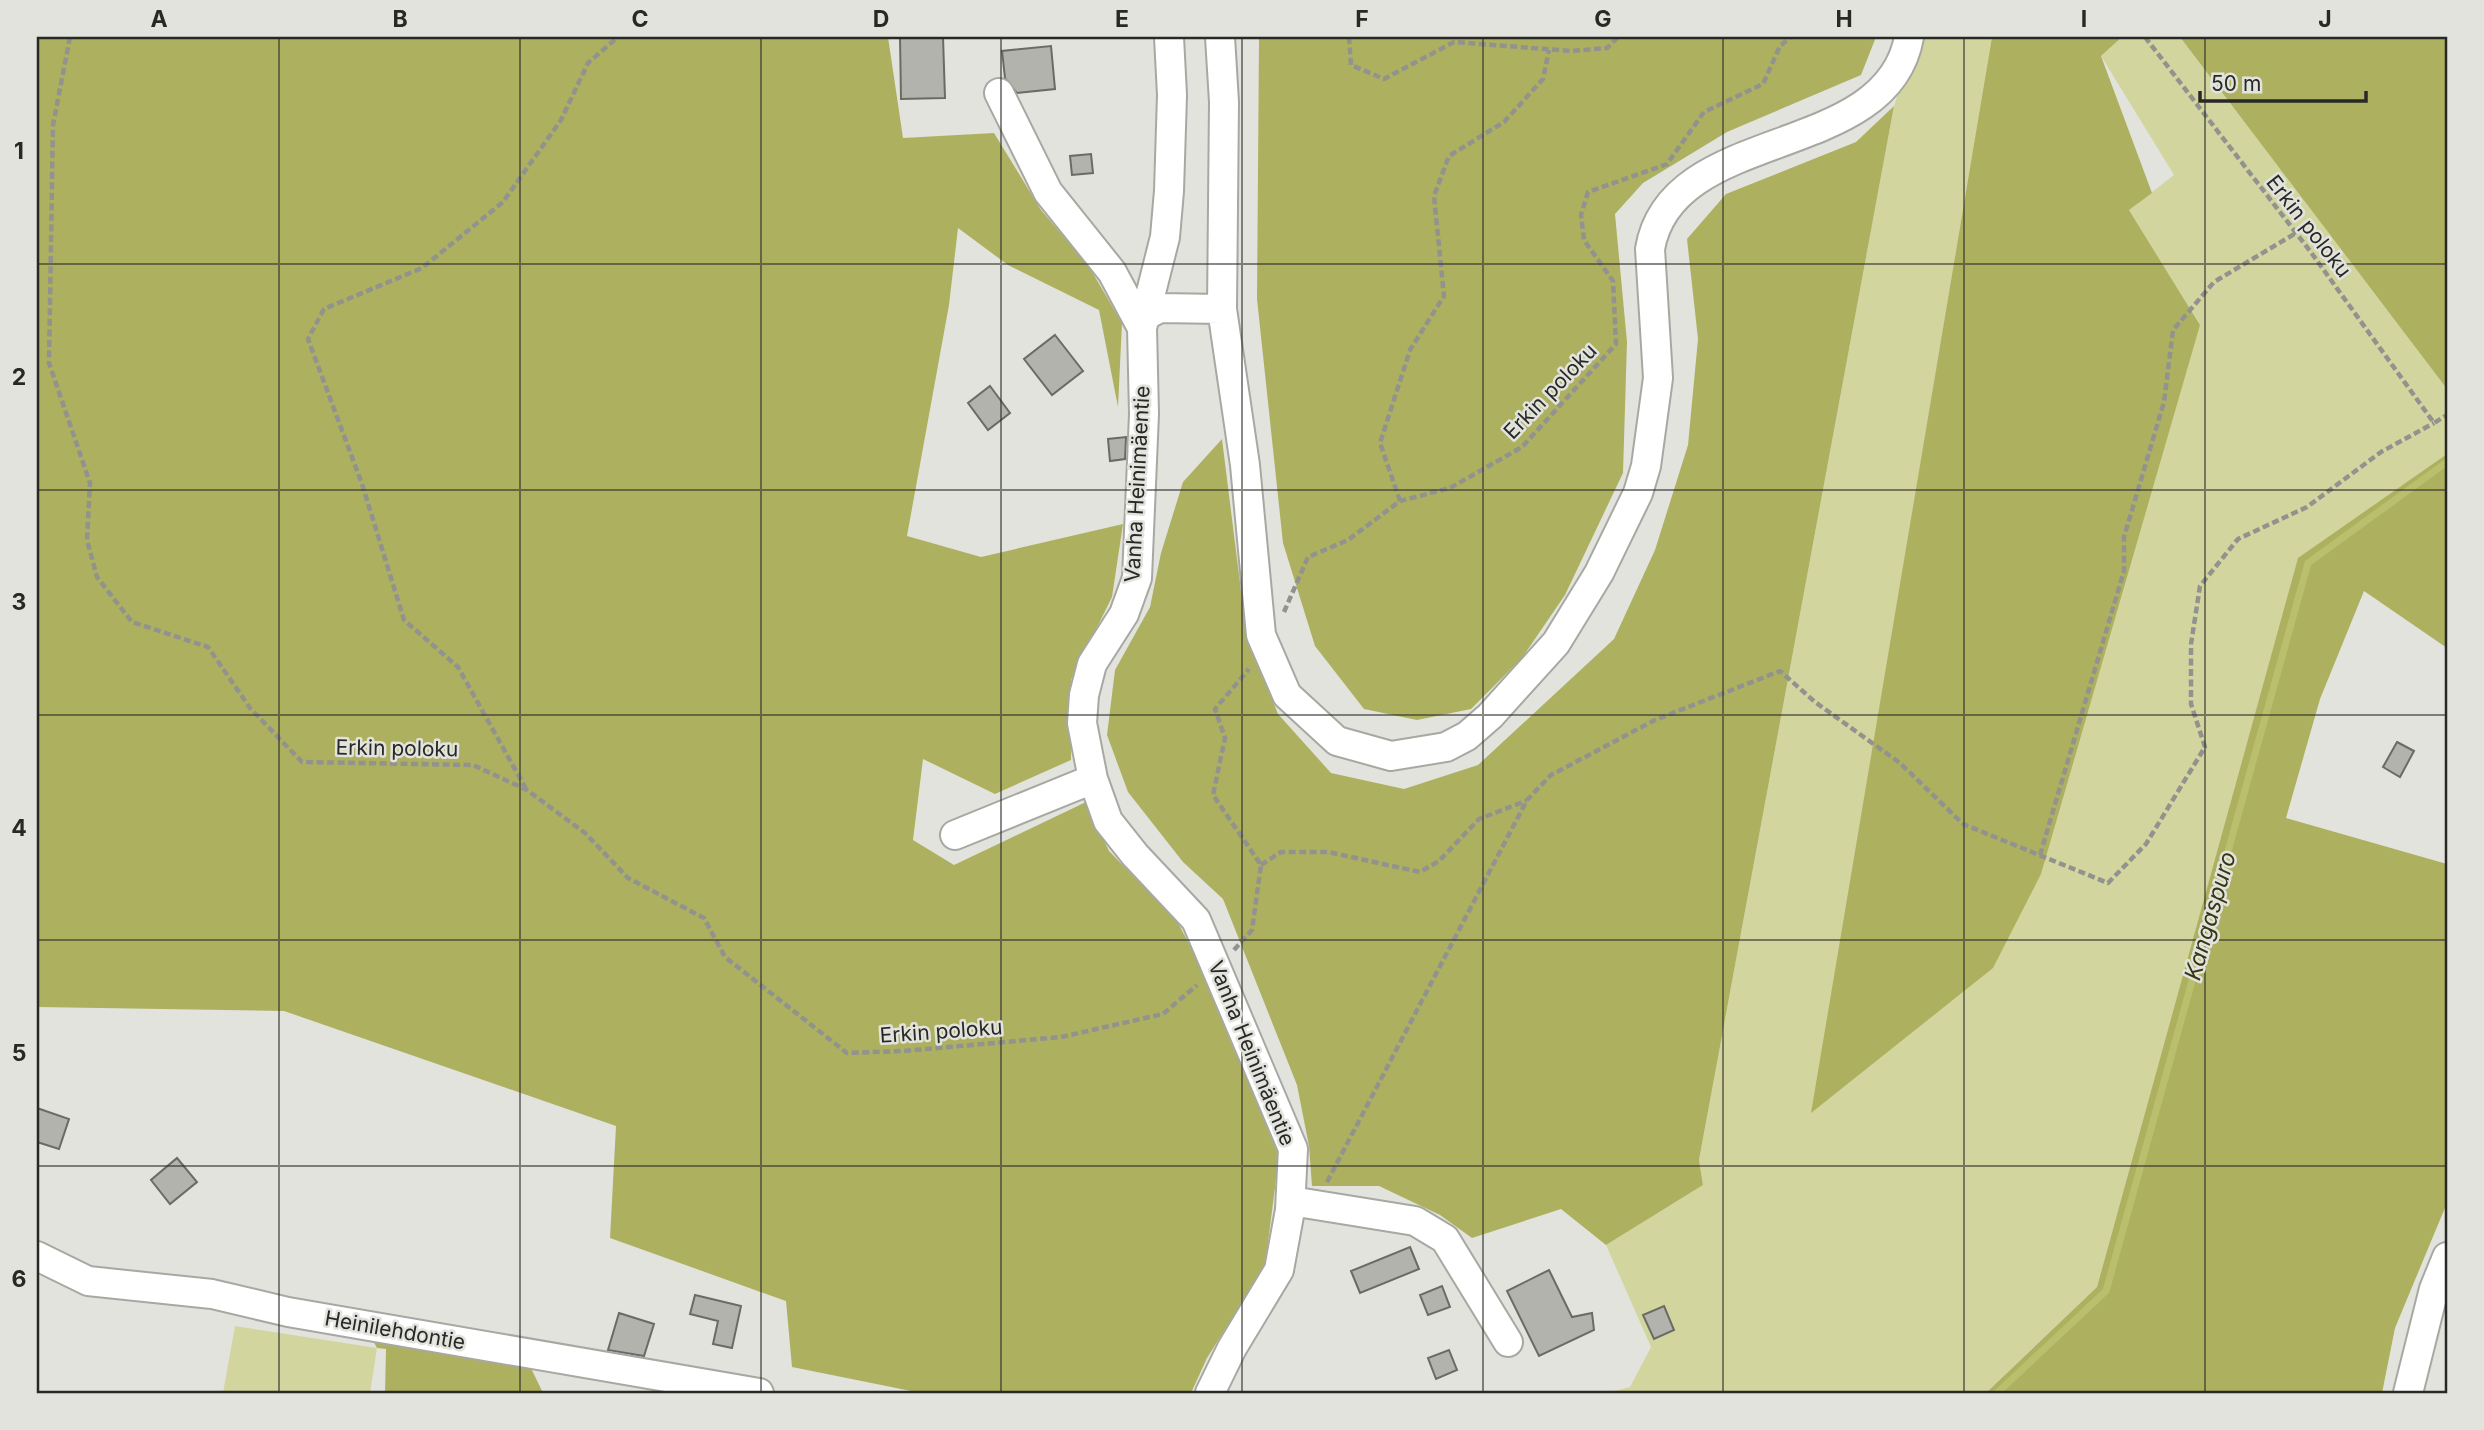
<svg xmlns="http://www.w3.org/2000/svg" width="2484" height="1430" font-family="Inter,sans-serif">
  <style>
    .green { fill: #d2d69e }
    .forest { fill: #adb15f }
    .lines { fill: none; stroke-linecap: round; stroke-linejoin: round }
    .stream { stroke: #babf6d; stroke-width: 7 }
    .building { fill: #b2b3ad; stroke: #6b6b66; stroke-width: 2 }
    .minor-casing { stroke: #a8a8a3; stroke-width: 32 }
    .path { stroke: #92928e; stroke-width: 4.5; stroke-dasharray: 7 3.5; stroke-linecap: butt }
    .minor { stroke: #fff; stroke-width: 28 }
    .grid { fill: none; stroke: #282826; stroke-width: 2; stroke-opacity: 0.55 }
    .labels { text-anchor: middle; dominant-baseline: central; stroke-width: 5; stroke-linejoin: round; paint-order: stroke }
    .street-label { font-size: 21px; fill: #282826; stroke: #e3e3de }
    .water-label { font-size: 23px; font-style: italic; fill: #353713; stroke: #e3e3de }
    .neatline { fill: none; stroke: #282826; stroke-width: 2.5 }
    .grid-label { font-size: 23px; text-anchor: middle; font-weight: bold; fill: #282826 }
  </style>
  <rect width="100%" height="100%" fill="#e3e3de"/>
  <!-- green -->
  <path class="green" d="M1917,37h75l-180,1075 388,-787 -71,-115 45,-35 -73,-119 21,-19h58l267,352v65l-149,105 -201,728 -111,106h-379l23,-6 21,-40 -45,-102 97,-60 -4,-25 195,-1054z
    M235,1326l142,22 -7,45h-147z"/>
  <!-- forest -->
  <path class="forest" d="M37,37h851l15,101 91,-5 47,77 47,55 34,58 -4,84 -19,-97 -91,-45 -50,-37 -9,77 -42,231 74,21 142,-33 -11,73 -41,83v80l-76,34 -72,-35 -10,81 41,25 132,-63 23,49 68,70 21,40 81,195 -14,110 -58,92 -16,35h-270l-129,-26 -6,-66 -176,-63 6,-112 -332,-115 -247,-4z
    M1259,37h617l-15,38 -134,57 -84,51 -28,31 12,128 -4,131 -58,122 -43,63 -51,51 -54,11 -53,-11 -49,-63 -32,-103 -26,-244z
    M1992,37h130l-21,19 51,137 -23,17 71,115 -159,549 -48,94 -182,145z
    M2180,37h267v352z
    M1894,106l-195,1054 4,25 -97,60 -45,-36 -89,29 -32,-23 -61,-29h-67l-3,-40 -12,-61 -74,-186 -40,-37 -55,-70 -21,-57 8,-65 35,-63 11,-54 22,-71 39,-43 24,192 32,83 53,59 73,16 74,-24 136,-126 41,-89 33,-105 10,-106 -11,-100 39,-45 130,-52z
    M2447,454v194l-83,-57 -44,108 -34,119 161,46v339l-52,125 -13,65h-396l111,-106 201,-729z
    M370,1335l159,29 14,29h-158l1,-44 -9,-1z"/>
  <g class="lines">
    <!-- stream -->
    <path class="stream" d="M1997,1393l109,-102 202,-728 139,-101"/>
  </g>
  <!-- building -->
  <path class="building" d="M900,37h43l2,61 -44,1z
    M1051,46l4,43 -38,4 -12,-15 -3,-27z
    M1091,154l2,19 -21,2 -2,-19z
    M1055,335l28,36 -31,24 -28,-36z
    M990,386l20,27 -22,17 -20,-27z
    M1126,437l-1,22 -15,2 -2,-22z
    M2397,742l17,9 -14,26 -17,-10z
    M37,1108l32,11 -10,30 -22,-7z
    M177,1158l20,24 -27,22 -19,-24z
    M1410,1247l9,22 -59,24 -9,-22z
    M1549,1270l23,47 20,-4 2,17 -55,26 -32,-65z
    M1442,1286l8,21 -22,8 -8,-20z
    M695,1295l46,11 -9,42 -19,-4 5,-23 -28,-7z
    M1664,1306l10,24 -20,9 -11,-24z
    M619,1313l35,11 -10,32 -36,-6z
    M1449,1350l8,20 -21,9 -8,-21z"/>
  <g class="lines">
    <!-- minor casing -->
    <g class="minor-casing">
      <path id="minor" d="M1169,37l3,58 -3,96 -4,46 -23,91 2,86 -7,164 -13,36 -32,50 -8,31 -2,28 11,56 15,42 27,34 61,65 97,229 -3,61 -11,60 -47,78 -22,45
        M1220,37l4,65 -2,207 23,156 16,170 26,60 50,46 54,15 55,-9 21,-11 23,-20 66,-73 43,-70 39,-80 8,-27 12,-88 -8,-129c21,-125 237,-87 259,-212
        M999,93l49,99 64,80 30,56
        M1145,316l15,-8 62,1
        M955,835l138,-56
        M1291,1201l124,20 30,18 63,103
        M37,1256l51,25 124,13 76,18 471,81
        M2408,1393l26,-104 13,-32"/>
    </g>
    <!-- path -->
    <path class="path" d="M70,37l-17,88 -4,238 41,120 -3,57 10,37 35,45 76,25 42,61 52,54 171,3 54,25 58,43 43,45 76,40 21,39 122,96 57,-2 157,-14 102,-23 34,-29
      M1349,37l2,28 33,14 70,-37 117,9 36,-3 11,-11
      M2145,37l165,214 124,172 13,-8
      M1400,501l-20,-58 30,-93 34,-54 -10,-100 15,-40 55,-34 39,-43 6,-29
      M1284,612l24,-55 40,-17 52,-39 50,-13 72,-41 94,-103 -3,-63 -29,-41 -3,-25 7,-23 79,-28 37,-52 59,-28 17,-38 11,-9
      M526,789l-68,-122 -54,-47 -42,-136 -54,-145 16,-30 98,-41 81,-66 58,-82 27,-57 30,-26
      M2040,855l84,-284v-34l40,-135 9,-72 41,-48 82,-49
      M1261,865l20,-13h47l92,20 19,-11 40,-42 47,-18
      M1234,950l18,-20 9,-65 -48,-70 12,-57 -10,-29 34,-40
      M1327,1182l200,-382 24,-25 104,-55 125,-49 35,31 85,61 63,61 145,59 38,-39 59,-97 -14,-43v-60l9,-58 38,-47 69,-32 74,-55 53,-29"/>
    <!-- minor -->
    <use href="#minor" class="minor"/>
  </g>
  <!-- grid -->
  <path class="grid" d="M279,37v1356M520,37v1356M761,37v1356M1001,37v1356M1242,37v1356M1483,37v1356M1723,37v1356M1964,37v1356M2205,37v1356M37,264h2410M37,490h2410M37,715h2410M37,940h2410M37,1166h2410"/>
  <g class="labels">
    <!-- street labels -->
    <g class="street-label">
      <text transform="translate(2309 226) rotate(52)">Erkin poloku</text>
      <text transform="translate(1550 391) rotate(-46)">Erkin poloku</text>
      <text transform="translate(1137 484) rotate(-87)">Vanha Heinimäentie</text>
      <text transform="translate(397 748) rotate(1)">Erkin poloku</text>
      <text transform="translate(941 1031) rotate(-4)">Erkin poloku</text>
      <text transform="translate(1252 1053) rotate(68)">Vanha Heinimäentie</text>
      <text transform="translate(395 1330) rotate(10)">Heinilehdontie</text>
    </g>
    <!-- water labels -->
    <g class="water-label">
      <text transform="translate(2210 916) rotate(-74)">Kangaspuro</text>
    </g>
  </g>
  <!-- border -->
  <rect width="2484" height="1430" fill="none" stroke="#e3e3de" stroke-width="77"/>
  <!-- scale -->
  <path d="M2200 91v10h166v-10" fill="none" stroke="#282826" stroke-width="3.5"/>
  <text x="2211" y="91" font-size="21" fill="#282826" stroke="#e3e3de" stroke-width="5" paint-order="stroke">50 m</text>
  <rect x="38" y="38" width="2408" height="1354" class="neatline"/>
  <g class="grid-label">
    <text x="159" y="27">A</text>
    <text x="400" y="27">B</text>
    <text x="640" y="27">C</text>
    <text x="881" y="27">D</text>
    <text x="1122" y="27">E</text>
    <text x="1362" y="27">F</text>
    <text x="1603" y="27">G</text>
    <text x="1844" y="27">H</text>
    <text x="2084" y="27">I</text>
    <text x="2325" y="27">J</text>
    <text x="19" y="159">1</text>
    <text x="19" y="385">2</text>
    <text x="19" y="610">3</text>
    <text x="19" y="836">4</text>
    <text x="19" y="1061">5</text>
    <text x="19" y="1287">6</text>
  </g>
</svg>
